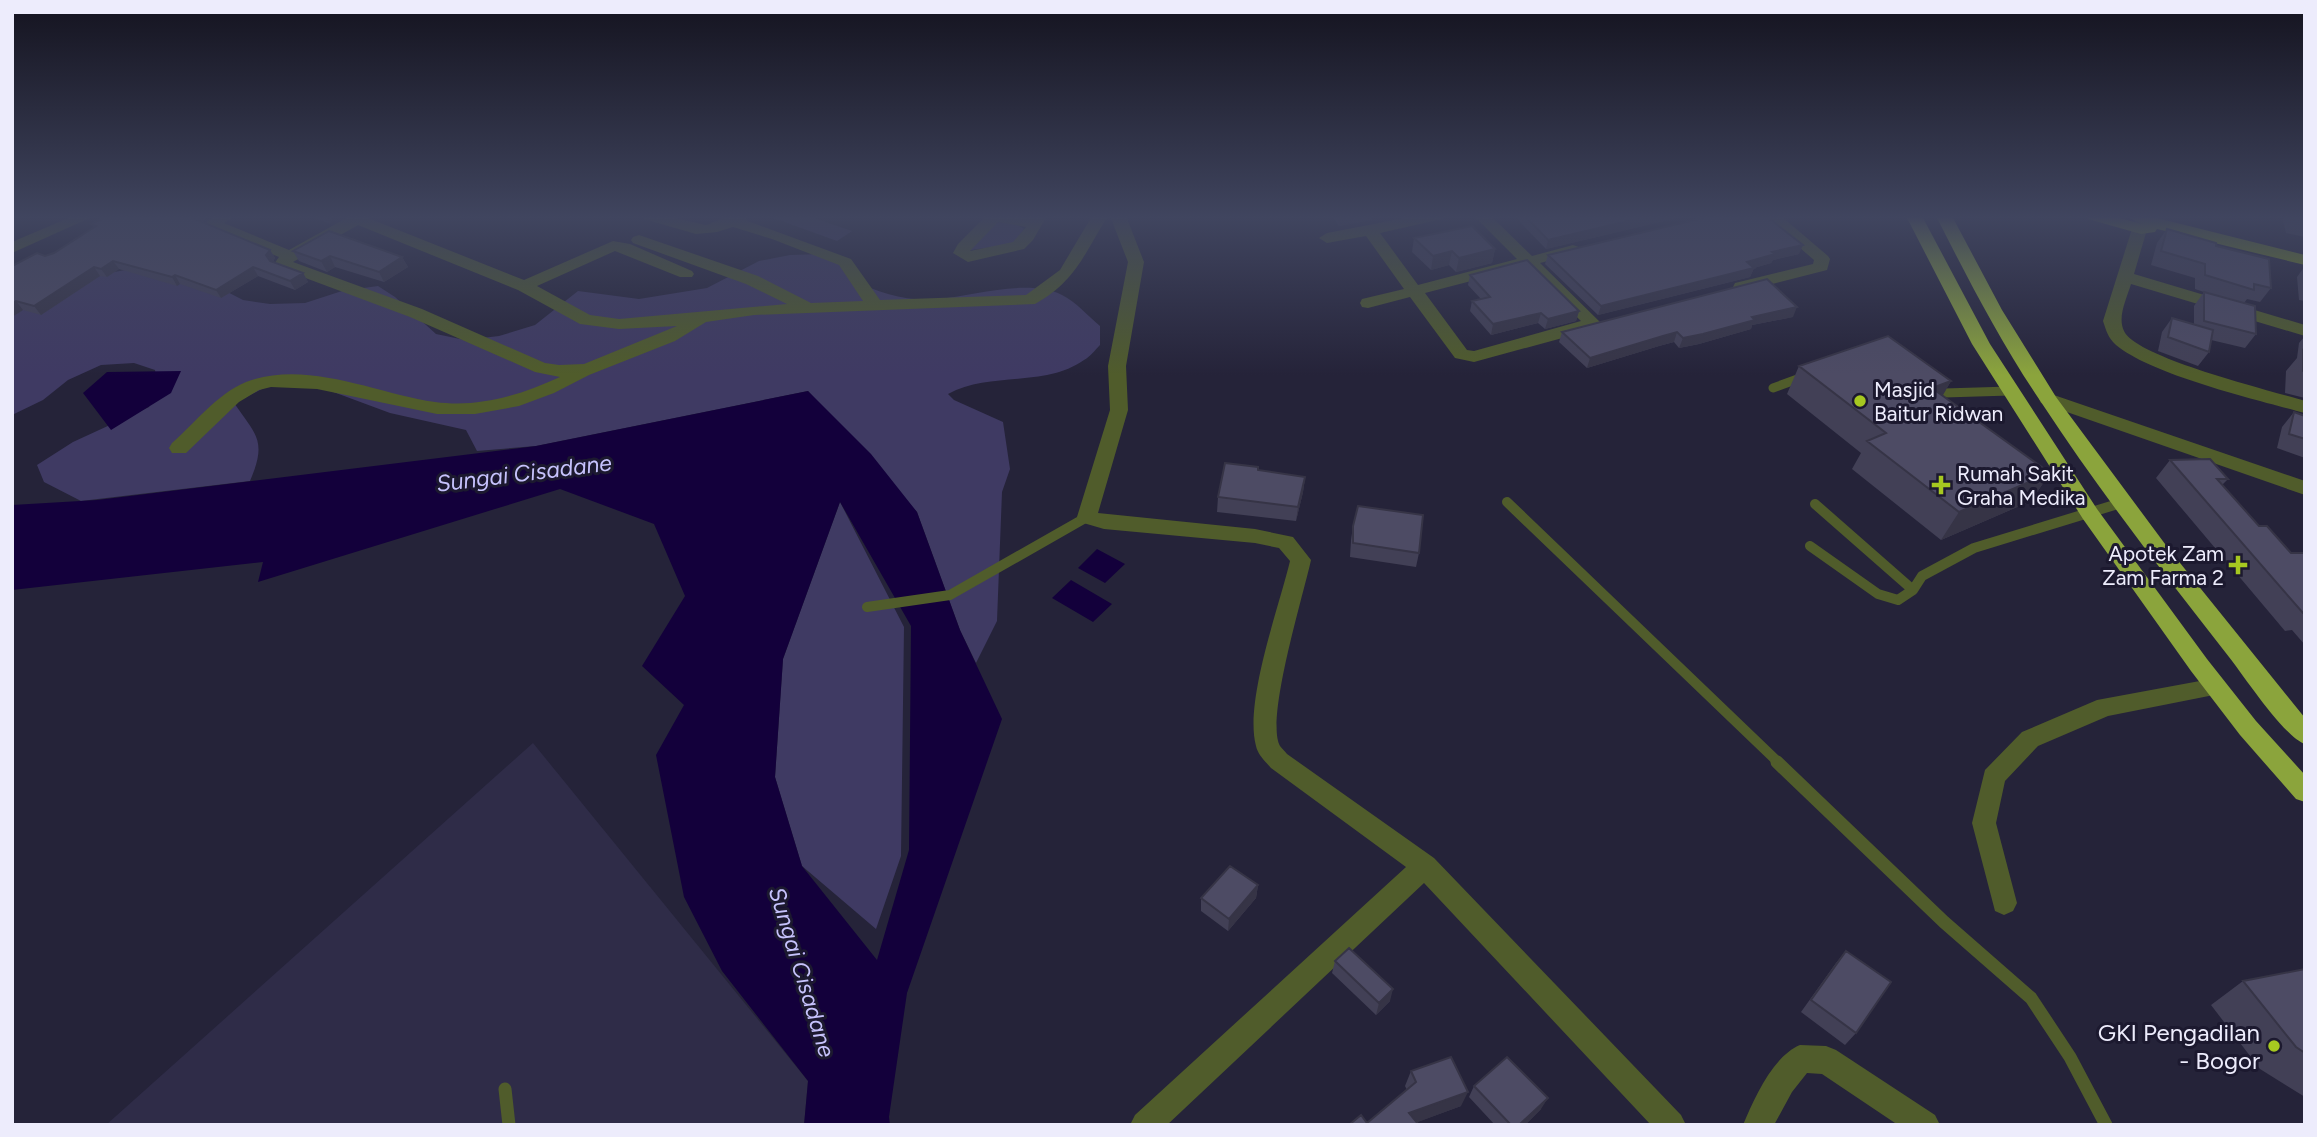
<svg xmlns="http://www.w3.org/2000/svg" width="2317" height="1137" font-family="Figtree,sans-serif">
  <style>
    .built { fill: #2f2c48 }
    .green { fill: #3f3a63 }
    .water { fill: #13003b; fill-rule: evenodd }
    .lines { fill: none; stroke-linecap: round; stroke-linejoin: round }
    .lane-far2 { stroke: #505c2b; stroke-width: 9 }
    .lane-far1 { stroke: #505c2b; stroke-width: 10 }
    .lane { stroke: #505c2b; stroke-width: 13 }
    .street { fill: #505c2b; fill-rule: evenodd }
    .primary { fill: #799118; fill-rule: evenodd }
    .highway { fill: #8ba43c; fill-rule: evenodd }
    .wall { fill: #424056 }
    .shaded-wall { fill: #363446 }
    .building { fill: #4d4b64; stroke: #363446; stroke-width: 2 }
    .poi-dot { fill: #a6c820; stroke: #1c192f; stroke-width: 2.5 }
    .labels { text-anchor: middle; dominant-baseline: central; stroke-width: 6; stroke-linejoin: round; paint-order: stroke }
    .poi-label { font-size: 21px; fill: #edecfc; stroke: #1c192f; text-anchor: start }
    .water-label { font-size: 23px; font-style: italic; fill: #c6c2fc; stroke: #1c192f }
    .near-poi-label { font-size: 24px; fill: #edecfc; stroke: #1c192f; text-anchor: end }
  </style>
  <rect width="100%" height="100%" fill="#252339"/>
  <!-- built -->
  <path class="built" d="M533,743l275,338 -4,44h-698z"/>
  <!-- green -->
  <path class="green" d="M768,216h40l44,15 -15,10z
    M996,222l20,2 8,5 -11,15 -42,6 -1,-2z
    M823,254l24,10 7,17c26,12 54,21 84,18 36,-3 90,-21 124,-4 13,6 26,21 38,31v19c-5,5 -10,12 -16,15 -40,28 -94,11 -136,34l6,6 49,22 7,47 -8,23 -5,129 -21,42 -16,-33 -43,-118 -109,-121 -272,55 -59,5 -11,-21 -76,-17 -62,-23 -30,-5 -32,2 -32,16c23,33 33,38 16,78l-169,20 -37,-19 -7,-17 36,-23 76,-35 9,-21 -3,-16 -21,-7 -33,2 -33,15 -25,20 -31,15v-105l86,-35 71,-13 74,38 27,4 35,-1 37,-12 36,-5 17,11 41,37 29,6 34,-4 36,-11 43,-34 61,8 68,-11 52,-27 31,-6z
    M840,502l64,125 -3,229 -25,73 -74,-63 -27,-89 8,-118z"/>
  <!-- water -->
  <path class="water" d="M181,371l-10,22 -60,37 -28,-37 24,-21z
    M808,391l63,63 46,58 43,118 42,89 -95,274 -18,124 1,8h-86l4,-44 -86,-110 -38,-74 -28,-142 28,-50 -42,-39 43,-70 -31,-72 -94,-35 -302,93 5,-20 -251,28v-85l85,-5 439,-54zM840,502l71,124 -2,224 -32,110 -75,-94 -27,-89 8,-118z
    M1097,549l28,15 -20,19 -27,-15z
    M1071,580l41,24 -19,18 -41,-24z"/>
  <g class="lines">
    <!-- lane-far2 -->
    <path class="lane-far2" d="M1935,386l9,7 66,-2
      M1773,388l30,-11"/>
    <!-- lane-far1 -->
    <path class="lane-far1" d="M1507,502l272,261
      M1815,504l98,86
      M1810,546l68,48 20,6 15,-10 9,-14 52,-28 147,-45
      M867,607l83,-12 137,-78"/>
    <!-- lane -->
    <path class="lane" d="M1777,762l167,160 87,76 39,59 36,68
      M505,1089l4,36"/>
    <!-- street -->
    <path class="street" d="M73,216h21l-82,37v-11z
      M214,216h20l-10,7 65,27 61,-34h20l-2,2 156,62 89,-39 17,3 62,27 2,3 -2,3h-12l-65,-26 -78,35 53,29 29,4 168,-15 -41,-20 -113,-41 -2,-3 2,-3 6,-2 119,41 53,27 52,-2 -24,-36 -67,-26 -39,-12 -16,5 -21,2 -52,-15 -2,-3h24l40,9 23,-9h19l-3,4 106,39 29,41 146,-5 34,-25 32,-54h16c-24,38 -32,65 -73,88l-281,11 -48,7 -31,19 -86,34 -35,18 -35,13 -44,8h-38l-120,-25 -46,-2 -12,3 -20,12 -53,51h-14l-3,-5 3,-5c23,-20 45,-49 74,-61 60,-23 129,11 189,20 44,6 86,-7 125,-25l-25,-5 -125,-55 -134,-50 -2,-3 5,-7 -71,-29 -1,-6zM358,225l160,65 62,34 39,5 58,-3 -93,38 -25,1 -14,-2 -123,-54 -129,-47z
      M986,216l44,2 1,-2h16l-14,24 -9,9 -56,13 -15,-9 5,-9zM998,222l28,5 -13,15 -43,9z
      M1110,216h16l18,46 -18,104 2,44 -30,103 157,16 38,8 18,23c-7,33 -46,160 -31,186 2,3 5,5 7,8l147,104 247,257 5,10h-35l-227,-242 -257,242h-37l5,-10 271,-248 -135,-99c-6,-7 -13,-13 -15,-22 -12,-44 23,-139 34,-185l-11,-13 -24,-5 -151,-14 -24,-7 -3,-5 33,-107 -2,-44 20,-104z
      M1415,216h29l-2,3 -62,14 38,52 99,-26 -43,-43h17l41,40 41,-11 6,2 2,3 -2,3 -39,10 62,61 -3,4 -125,34 -19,-4 -45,-61 -42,11 -6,-1 -2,-4 2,-4 42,-10 -38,-53 -39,7 -8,-5 8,-5zM1525,267l56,54 -107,30 -7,-1 -42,-57z
      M1763,216h18l47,40 2,3 -3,11 -86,22 -6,-1 -2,-4 2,-4 78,-19 1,-4z
      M2136,216h12l2,3 -16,55 171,51v11l-174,-52c-4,14 -14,33 -7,47 12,27 149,60 181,70v12c-48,-13 -153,-38 -189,-68 -8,-7 -10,-15 -13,-24z
      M2048,393l257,88v14l-264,-92 -2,-4z
      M2216,678l8,3 3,6 -3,6 -116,23 -70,30 -33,35 -9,42 21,80 -4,8 -9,4 -9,-4 -23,-88 13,-53 37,-38 75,-32z
      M1800,1045l26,1 10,4 99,65 5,10h-42l-76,-51 -15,-1 -15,19 -18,33h-31c11,-26 30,-69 57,-80z"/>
    <!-- primary -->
    <path class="primary" d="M2086,216h26l30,8 -16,-8h23l156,39v10l-148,-36 -2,3 -14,2 -53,-15z"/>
    <!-- highway -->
    <path class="highway" d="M1906,216h16l68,128 107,165 110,150 49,62 49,54v27l-9,-3 -56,-64 -49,-64 -108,-152 -111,-175z
      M1936,216h16l50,94 54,87 112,151 137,170v26c-21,-7 -61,-68 -76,-87 -64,-82 -129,-165 -186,-252 -41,-60 -74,-124 -107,-189z"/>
  </g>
  <!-- wall -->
  <path class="wall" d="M107,216h102l-7,5 68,29 5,8 -2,4 30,11 5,9 -13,8 -37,-14 -37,22 -41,-14 -3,2 -58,-17 -12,8 -7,-1 -59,39 -18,-5 -11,7v-51l42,-13 40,-26 -3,-3z
    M310,216h23l-3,8z
    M1332,216h41l-2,4 -32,6z
    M1519,216h166l-139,33 -28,-29z
    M2282,216h23v21l-19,-4z
    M2167,229l49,17 55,42 -11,14 -13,-3 -3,4 12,31 -11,14 -34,-8 -2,12 -11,14 -40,-15 4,-19 10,-14 22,7v-19l10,-14 -9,-3v-11l-44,-13 6,-22z
    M1414,238l81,11 -3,14 -36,9 -7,-7 -18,5 -19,-18z
    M293,251l109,6 6,10 -24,15 -49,-15 -8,5 -28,-11z
    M1799,254l-26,6 -2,3 -17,5 -4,9 -152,38 -53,-51 3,-9z
    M2305,266v35l-6,-1 -2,-23z
    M1470,275l109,36 -3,10 -31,8 -7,-6 -47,12 -21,-24 2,-10 9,-2 -13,-14z
    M1793,317l-41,8 -1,4 -52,15 -20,4 -5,-6 -15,4 -72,22 -28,-26 3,-10z
    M2305,336v62l-20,-5 1,-22 11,-13 2,-15z
    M1799,366l152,15 -9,15 108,77 -19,28 -90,39 -89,-71 9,-16 -74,-59z
    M2294,412l11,4v42l-28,-10 5,-21z
    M2170,460l58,19 -6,6 37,41 32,27h14v92l-13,-15 -7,1 -129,-153z
    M1258,470l47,7 -2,15 -7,29 -79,-9 1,-15z
    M1353,526l66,27 -3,14 -66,-10 1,-17z
    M1258,885l-2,13 -28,33 -27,-20v-13z
    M1846,951l10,82 -11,12 -44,-33 35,-49z
    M1335,961l55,40 -14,14 -44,-42z
    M2305,969v128l-45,-28 -49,-64 32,-24z
    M1411,1071l50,35 -44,16 -50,1 40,-33 -2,-4z
    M1474,1086l67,23 -16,16h-30l-26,-28z"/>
  <!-- shaded-wall -->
  <path class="shaded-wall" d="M192,216h17l-13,9 -6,-8z
    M326,216h7l-3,8z
    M1347,216h26l-2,4 -32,6 1,-9z
    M1649,216h36l-139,33 2,-9z
    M1803,245l-4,9 -26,6 -2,3 -17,5 -4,9 -152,38 3,-9 146,-44 25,-10z
    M1495,249l-3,14 -36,9 3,-14z
    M270,250l5,8 -4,6 -5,-9z
    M1452,251l-3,14 -18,5 2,-14z
    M330,256l5,11 -8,5 -6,-11z
    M402,257l6,10 -24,15 -5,-10z
    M113,261l6,8 -12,8 -6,-8z
    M94,267l6,9 -59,39 -7,-9z
    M253,267l5,9 -37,22 -5,-8z
    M303,273l5,9 -13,8 -5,-9z
    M175,275l5,9 -3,2 -5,-9z
    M16,301l7,9 -11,7v-13z
    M1797,307l-4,10 -41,8 -1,4 -52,15 -20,4 4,-10 69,-21z
    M1579,311l-3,10 -31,8 3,-10z
    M1541,313l-3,10 -47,12 2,-11z
    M1677,332l-3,10 -15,4 -72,22 3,-10z
    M1951,381l-16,28 -3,-21z
    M2050,473l-19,28 -90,39 18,-28z
    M1305,477l-2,15 -7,29 2,-14z
    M1258,885l-2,13 -28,33 1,-12z
    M1393,989l-3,12 -14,14 3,-12z
    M1468,1092l-7,14 -51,19 -1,-12z
    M1548,1098l-7,11 -16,16h-6z"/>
  <!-- building -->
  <path class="building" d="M107,216h85l-2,1 80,33 -4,5 4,6 33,12 -13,8 -37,-14 -37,23 -41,-15 -3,2 -59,-16 -12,8 -7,-2 -60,39 -18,-5 -4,3v-38l25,-13 8,3 9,-3 42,-27 -5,-2z
    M1525,216h124l-101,24z
    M1711,216h55l37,29 -31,7 3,2 -28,8 7,6 -153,38 -53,-51z
    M1472,226l23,23 -36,9 -7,-7 -19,5 -19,-18z
    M2167,229l49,14v3l53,13 2,29 -17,-4v6l-49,-15v-11l-44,-13z
    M329,231l73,26 -23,15 -49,-16 -9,5 -28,-10z
    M1527,260l52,51 -31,8 -7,-6 -48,11 -21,-23 18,-4 -20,-22z
    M1767,279l30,28 -45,10 3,3 -52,14 -20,4 -6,-6 -14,4 -73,22 -28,-26z
    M2204,292l51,14 1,28 -52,-13z
    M2172,318l41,12 -4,22 -41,-15z
    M1888,336l63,45 -19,7 118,85 -91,39 -92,-71 19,-8 -87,-67z
    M2303,350l2,1v21l-2,-1z
    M2294,412l11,4v23l-16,-5z
    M2210,459l18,20h-11l42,47h8l24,27h14v60h-2l-133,-153z
    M1225,463l33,4v3l47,7 -7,30 -80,-10z
    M1358,506l65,9 -4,38 -66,-10v-17z
    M1230,866l28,19 -29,34 -28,-21z
    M1349,948l44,41 -14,14 -44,-42z
    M1846,951l45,31 -35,51 -45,-33z
    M2305,969v84l-9,-6 -53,-66z
    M1451,1057l17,35 -59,21 10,12h-70l12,-10 6,8 49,-41 -5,-11z
    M1507,1057l41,41 -29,27h-8l-37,-39z"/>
  <!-- sky -->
  <linearGradient id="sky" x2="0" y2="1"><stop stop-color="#14131f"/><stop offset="0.58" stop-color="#40455f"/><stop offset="1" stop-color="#40455f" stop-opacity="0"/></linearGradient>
  <rect width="2317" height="375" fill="url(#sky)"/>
  <!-- markers -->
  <g class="poi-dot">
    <circle cx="1860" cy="401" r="7"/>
    <path d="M1937.5 474.5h7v7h7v7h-7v7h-7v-7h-7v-7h7z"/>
    <path d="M2234.5 554.5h7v7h7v7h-7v7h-7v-7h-7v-7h7z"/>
    <circle cx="2274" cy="1046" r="7"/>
  </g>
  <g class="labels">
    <!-- poi labels -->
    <g class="poi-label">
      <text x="1874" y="389">Masjid<tspan x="1874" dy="24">Baitur Ridwan</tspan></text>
      <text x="1957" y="473">Rumah Sakit<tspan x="1957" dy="24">Graha Medika</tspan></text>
      <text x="2224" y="553" text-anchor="end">Apotek Zam<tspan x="2224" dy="24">Zam Farma 2</tspan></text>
    </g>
    <!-- water labels -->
    <g class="water-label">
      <text transform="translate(524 473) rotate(-7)">Sungai Cisadane</text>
      <text transform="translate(802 972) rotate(73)">Sungai Cisadane</text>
    </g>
    <!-- near-poi labels -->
    <g class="near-poi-label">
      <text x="2260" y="1032">GKI Pengadilan<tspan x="2260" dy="28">- Bogor</tspan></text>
    </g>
  </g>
  <!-- border -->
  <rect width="2317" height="1137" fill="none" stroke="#edecfc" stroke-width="28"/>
</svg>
